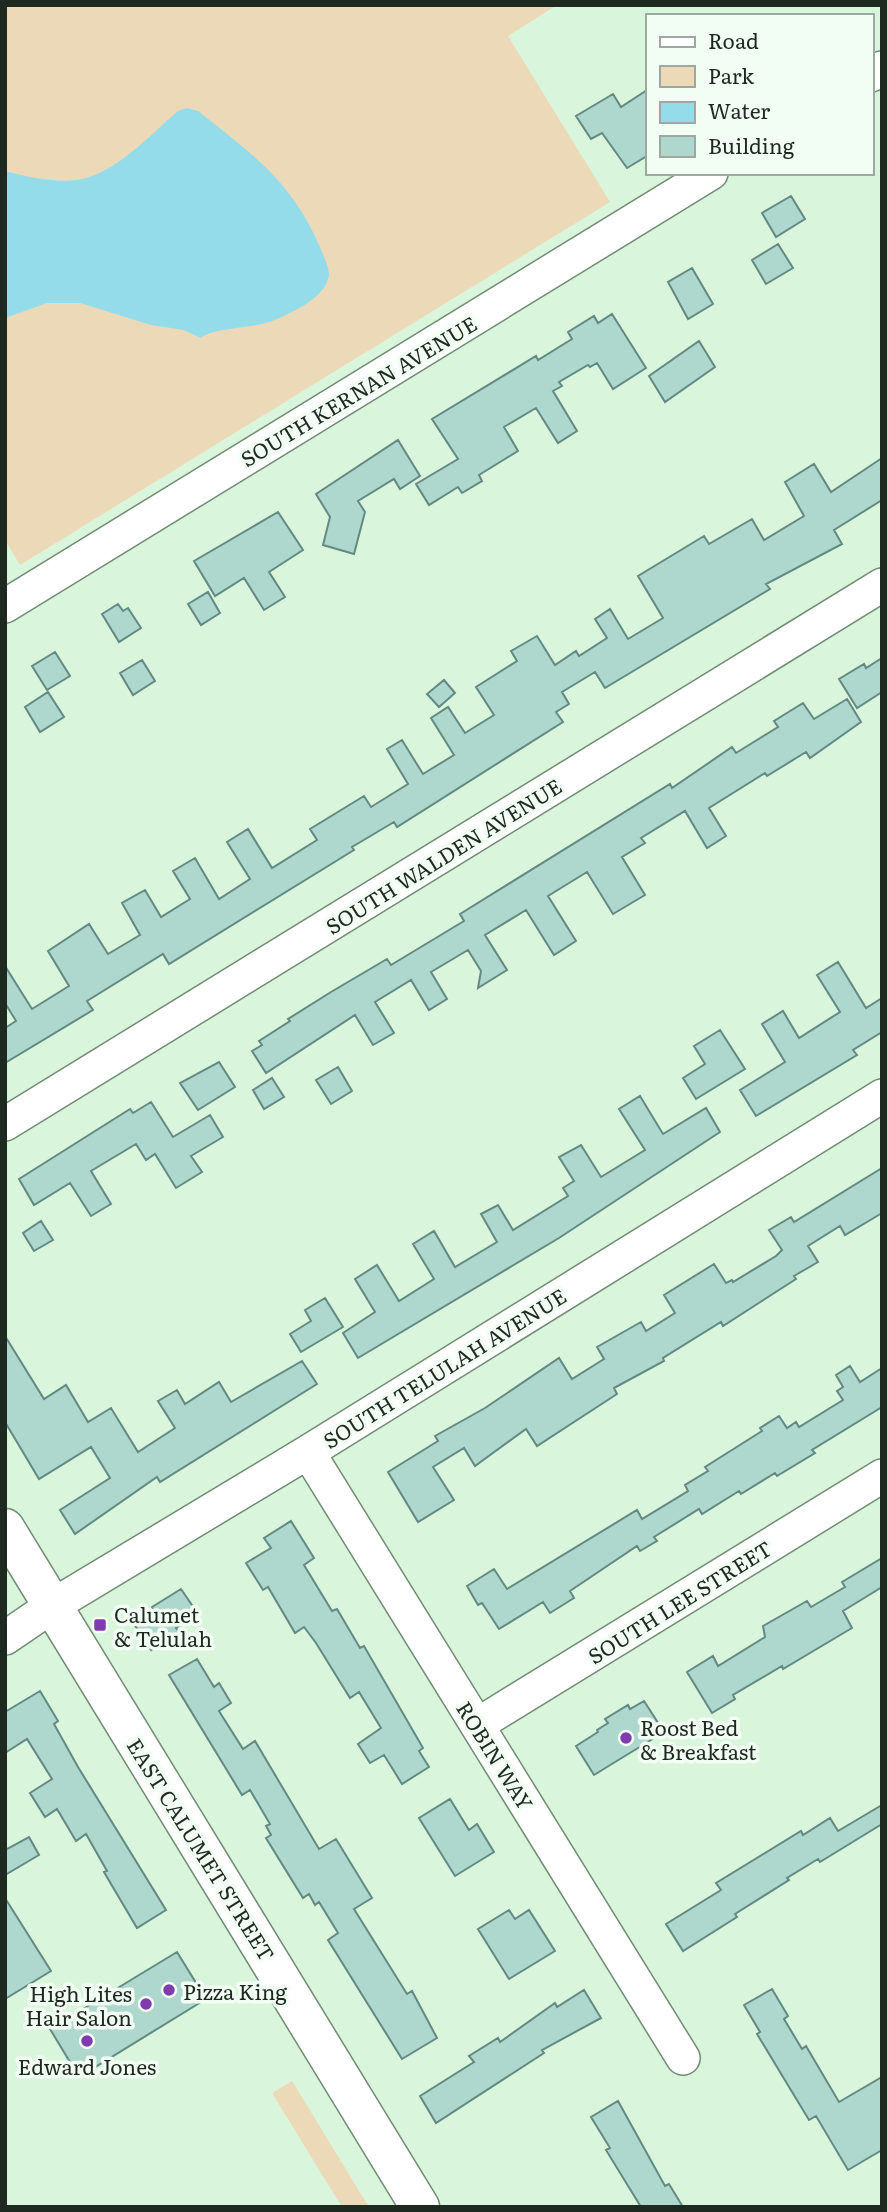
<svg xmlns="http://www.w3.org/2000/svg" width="887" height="2212" font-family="Literata,serif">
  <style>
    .green { fill: #ebd9b8 }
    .water { fill: #95dceb }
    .building { fill: #aed7ce; stroke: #638a82; stroke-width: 2 }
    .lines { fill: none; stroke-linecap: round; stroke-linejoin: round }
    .minor-casing { stroke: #718b74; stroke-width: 36 }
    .major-casing { stroke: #718b74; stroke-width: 41 }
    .minor { stroke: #fff; stroke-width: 33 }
    .major { stroke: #fff; stroke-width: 38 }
    .poi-dot { fill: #803bae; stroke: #f2fef3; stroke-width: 2.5 }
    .labels { text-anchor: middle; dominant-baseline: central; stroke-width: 7; stroke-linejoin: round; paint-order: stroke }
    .street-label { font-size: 21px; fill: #1e2920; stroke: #f2fef3 }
    .poi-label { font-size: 21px; fill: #1e2920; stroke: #f2fef3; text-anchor: start }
  </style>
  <rect width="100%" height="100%" fill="#d9f6dc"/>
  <!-- green -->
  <path class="green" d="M5,5h552l-49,31 102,166 -590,363 -15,-25z
    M292,2081l77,126h-27l-70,-114z"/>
  <!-- water -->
  <path class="water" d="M187,108l11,3c53,42 93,70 121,134 3,8 10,20 10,30 -3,22 -34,36 -52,44 -21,10 -63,8 -76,19l-17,-8 -33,-5 -71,-22h-33l-42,15v-147c21,6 60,14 81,7 35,-10 65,-44 92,-67z"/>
  <!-- building -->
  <path class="building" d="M647,90v66l-20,12 -25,-35 -11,6 -15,-23 37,-22 8,13z
    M791,196l14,23 -29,18 -14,-24z
    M778,244l15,24 -27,16 -14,-24z
    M692,268l21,36 -25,15 -20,-37z
    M612,314l34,54 -33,21 -16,-26 -7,4 -2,-2 -29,17 3,4 -9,5 24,40 -19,12 -22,-35 -32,19 14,24 -39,24 3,6 -20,12 -4,-6 -29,18 -13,-21 42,-25 -26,-40 104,-63 2,4 34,-21 -4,-7 26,-16 4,7z
    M699,341l16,26 -50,35 -16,-26z
    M398,440l22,36 -20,13 -6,-10 -36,22 7,11 -11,42 -31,-9 7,-28 -14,-23z
    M882,458v42l-48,30 8,14 -76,40 4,5 -165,99 -10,-16 -33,20 7,12 -13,8 7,10 -166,105 -3,-5 -42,25 2,3 -185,114 -6,-10 -76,47 6,9 -88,53v-35l11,-7 -11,-18v-37l27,43 37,-23 -21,-35 41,-27 19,30 32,-19 -18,-32 23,-13 16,27 29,-18 -17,-28 22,-13 24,41 31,-20 -23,-37 21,-13 24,39 45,-28 -7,-11 54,-33 7,11 37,-23 -21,-35 15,-9 21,34 31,-19 -23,-37 17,-11 17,26 29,-18 -18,-28 41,-26 -6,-10 26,-15 18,29 21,-14 3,5 28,-18 -12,-19 15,-10 18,30 35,-21 -25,-42 66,-40 5,8 43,-25 12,21 40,-24 -19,-34 29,-18 17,28z
    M278,512l25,38 -34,22 16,25 -21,13 -20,-32 -29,18 -21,-35z
    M208,592l12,21 -19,12 -13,-21z
    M118,604l5,7 5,-3 13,20 -22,14 -17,-28z
    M55,652l15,24 -23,14 -15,-24z
    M882,658v34l-25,16 -18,-29 25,-15 2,4z
    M142,660l13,21 -22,14 -13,-22z
    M444,680l11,13 -16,14 -12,-13z
    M48,692l16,25 -24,15 -15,-25z
    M847,699l14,23 -51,36 -4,-6 -39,24 -2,-3 -56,35 17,28 -19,12 -22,-37 -44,27 4,5 -23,14 23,38 -32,19 -26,-42 -39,24 28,45 -22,14 -28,-45 -41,25 22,35 -29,18 3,-17 -13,-21 -37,22 16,27 -18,11 -18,-30 -36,22 19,31 -21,12 -18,-30 -89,58 -14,-22 10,-6 -3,-4 31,-20 -2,-2 43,-27 56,-33 4,6 73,-44 -4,-7 210,-130 2,4 60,-41 4,6 42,-26 -4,-6 29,-18 11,16z
    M838,962l28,46 16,-10v34l-29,18 4,5 -101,61 -16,-26 45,-28 -23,-38 21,-13 16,27 41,-26 -23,-37z
    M720,1030l25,39 -49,30 -13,-21 22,-14 -11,-18z
    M219,1062l16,25 -37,23 -18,-27z
    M338,1067l14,24 -21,13 -15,-24z
    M272,1078l12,19 -20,12 -11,-19z
    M640,1096l23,38 43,-26 14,24 -161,106 -201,120 -15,-25 32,-21 -20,-33 22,-14 22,36 35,-22 -21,-35 21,-13 21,36 42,-25 -16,-28 17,-9 15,25 55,-34 -5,-8 11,-7 -15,-24 22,-12 20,32 44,-27 -26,-41z
    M151,1102l22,35 37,-22 13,22 -32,19 11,16 -26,16 -21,-34 -9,6 -10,-16 -45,27 20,33 -20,12 -21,-33 -36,22 -15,-26 111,-70 3,4z
    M882,1168v45l-37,22 -5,-9 -32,20 10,16 -24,14 2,3 -73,47 -2,-4 -58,36 1,3 -50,27 3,6 -80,52 -11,-17 -51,37 -11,-18 -31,19 21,33 -36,22 -30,-50 50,-31 -3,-5 50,-28 74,-50 13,21 32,-20 -7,-12 44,-25 5,9 29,-18 -11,-18 50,-31 12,19 6,-3 1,2 43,-26 6,-6 -13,-20 22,-13 3,5z
    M41,1221l12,19 -19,11 -11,-18z
    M325,1298l18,29 -42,25 -11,-18 21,-13 -6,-11z
    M5,1336l39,63 22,-14 22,37 23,-14 27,44 37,-24 -17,-27 19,-11 8,14 34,-22 12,20 71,-41 15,23 -157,98 -3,-5 -82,57 -15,-24 50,-32 -19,-31 -52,32 -34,-57z
    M850,1366l10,16 22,-14v39l-70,43 3,3 -38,23 -2,-3 -34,21 -2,-3 -37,23 -3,-5 -45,28 3,4 -17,10 -3,-5 -67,45 4,7 -24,15 -7,-11 -44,27 -17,-26 -4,2 -11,-19 27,-17 13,20 130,-79 5,9 46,-28 -3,-6 23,-14 -3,-4 57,-36 -2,-3 19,-12 8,12 9,-6 3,5 44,-27 -6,-9 6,-4 -7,-12z
    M291,1521l23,37 -10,7 28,46 5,-2 23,39 4,-2 59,102 -4,3 10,16 -27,17 -18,-29 -14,8 -12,-19 23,-16 -22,-36 -9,6 -34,-55 -12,-16 -9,6 -27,-46 -5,3 -17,-27 25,-15 -7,-10z
    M882,1558v29l-39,24 9,17 -69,41 -1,-3 -49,29 2,4 -23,14 -25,-41 26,-16 5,10 47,-29 -2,-11 44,-25 4,6 34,-20 -3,-5z
    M181,1589l17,25 -22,14 3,4 -28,18 -17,-26 20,-13 -2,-4z
    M197,1659l17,28 5,-4 12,20 -12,8 24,38 12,-8 64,108 17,-10 36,59 -18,11 53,85 5,-3 25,47 -35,21 -74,-119 10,-7 -19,-31 -4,3 -6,-11 -6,4 -37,-60 5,-3 -5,-9 4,-2 -20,-34 -8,5 -73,-120z
    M40,1691l18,30 -4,3 24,43 88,143 -29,18 -33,-56 3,-1 -21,-37 -10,7 -19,-32 -12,8 -15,-24 22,-14 -25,-40 -22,14v-41z
    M644,1701l20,31 -70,43 -18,-29 22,-14 -1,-2 11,-7 -3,-4 23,-14 2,4z
    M450,1799l19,31 8,-6 17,28 -39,24 -36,-58z
    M882,1805v19l-62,38 -2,-3 -31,19 2,2 -54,34 2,3 -54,34 -17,-27 55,-34 -5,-7 85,-52 2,4 27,-17 8,13z
    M29,1837l10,18 -34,20v-25z
    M5,1898l46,73 -46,28z
    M509,1910l6,9 14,-9 26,41 -46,28 -31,-50z
    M177,1952l29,47 -127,78 -29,-48z
    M772,1989l16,27 -4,3 18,30 4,-3 33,56 43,-25v73l-34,20 -32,-54 -7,4 -52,-86 3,-2 -16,-27z
    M584,1990l17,28 -59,32 2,3 -108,70 -16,-27 54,-34 -5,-6 29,-18 2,4 55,-39 2,4z
    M618,2101l47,85 4,-2 14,23h-42l-35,-57 4,-2 -19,-31z"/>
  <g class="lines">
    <!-- minor casing -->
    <g class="minor-casing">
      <path id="minor" d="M871,75l11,-7
        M5,606l706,-433
        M5,1124l877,-539
        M308,1452l375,606
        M5,1638l47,-32 256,-154 574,-356
        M477,1725l405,-249"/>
    </g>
    <!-- major casing -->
    <g class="major-casing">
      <path id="major" d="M5,1528l415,679"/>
    </g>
    <!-- minor -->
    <use href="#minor" class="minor"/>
    <!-- major -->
    <use href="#major" class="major"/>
  </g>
  <!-- markers -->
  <g class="poi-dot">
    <rect x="93" y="1618" width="14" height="14" rx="3.5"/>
    <circle cx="626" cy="1738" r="7"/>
    <circle cx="169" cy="1990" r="7"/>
    <circle cx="146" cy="2004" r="7"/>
    <circle cx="87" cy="2041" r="7"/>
  </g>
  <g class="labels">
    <!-- street labels -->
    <g class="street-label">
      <text transform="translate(358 390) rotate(-31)">SOUTH KERNAN AVENUE</text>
      <text transform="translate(443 855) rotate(-32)">SOUTH WALDEN AVENUE</text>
      <text transform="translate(444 1367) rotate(-32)">SOUTH TELULAH AVENUE</text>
      <text transform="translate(679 1601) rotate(-32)">SOUTH LEE STREET</text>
      <text transform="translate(496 1755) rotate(58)">ROBIN WAY</text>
      <text transform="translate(202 1849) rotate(58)">EAST CALUMET STREET</text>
    </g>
    <!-- poi labels -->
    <g class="poi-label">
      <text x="114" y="1613">Calumet<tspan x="114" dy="24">&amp; Telulah</tspan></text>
      <text x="640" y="1726">Roost Bed<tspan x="640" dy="24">&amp; Breakfast</tspan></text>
      <text x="183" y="1990">Pizza King</text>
      <text x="132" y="1992" text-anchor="end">High Lites<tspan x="132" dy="24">Hair Salon</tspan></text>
      <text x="87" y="2065" text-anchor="middle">Edward Jones</text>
    </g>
  </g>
  <!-- border -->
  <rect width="887" height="2212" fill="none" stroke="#1e2920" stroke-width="14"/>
  <!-- legend -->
  <rect x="646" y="14" width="228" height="161" fill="#f2fef3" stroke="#9da99f" stroke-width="2"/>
  <rect x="660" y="37" width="35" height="10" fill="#ffffff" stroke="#9da99f" stroke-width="2"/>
  <text x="708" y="49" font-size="21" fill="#1e2920">Road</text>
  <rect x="660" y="66" width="35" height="21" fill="#ebd9b8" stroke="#9da99f" stroke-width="2"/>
  <text x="708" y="84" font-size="21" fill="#1e2920">Park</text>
  <rect x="660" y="102" width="35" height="21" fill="#95dceb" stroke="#9da99f" stroke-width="2"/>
  <text x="708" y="119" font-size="21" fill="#1e2920">Water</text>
  <rect x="660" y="136" width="35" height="21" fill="#aed7ce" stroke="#9da99f" stroke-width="2"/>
  <text x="708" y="154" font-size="21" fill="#1e2920">Building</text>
</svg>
